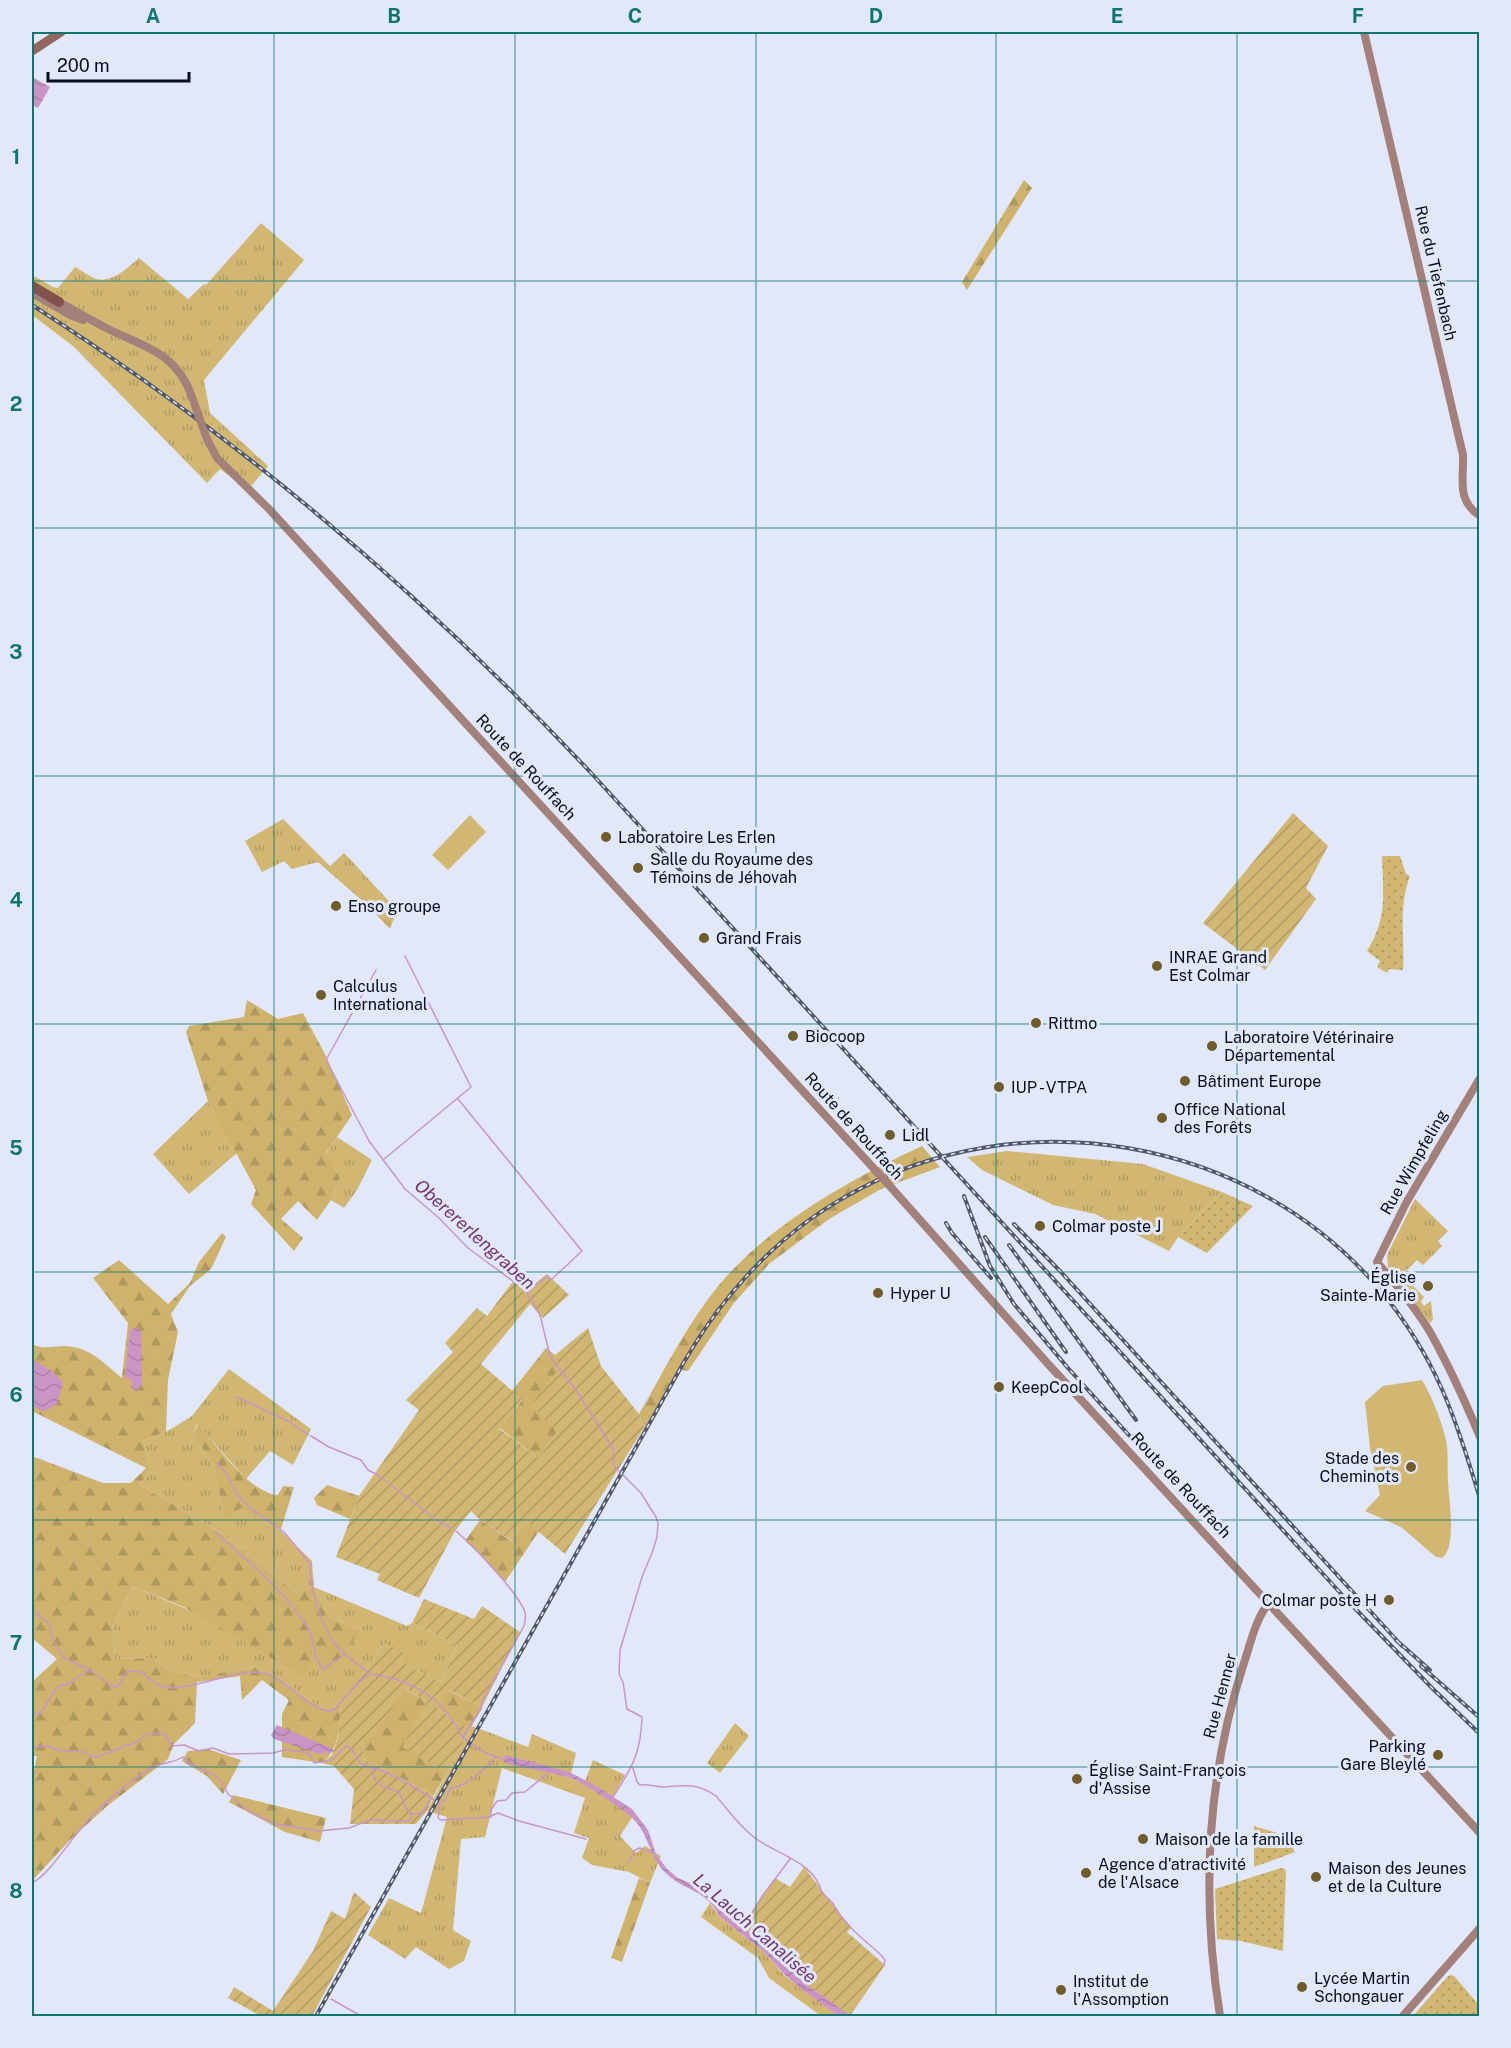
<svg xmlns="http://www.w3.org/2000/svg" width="1511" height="2048" font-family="'Public Sans',sans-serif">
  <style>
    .grass { fill: url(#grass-tufts) }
    .forest { fill: url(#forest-firs) }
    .park { fill: url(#park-dots) }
    .garden { fill: url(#garden-furrows) }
    .pitch { fill: #d2b773 }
    .water { fill: url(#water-waves) }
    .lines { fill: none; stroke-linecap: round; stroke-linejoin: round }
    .stream { stroke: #ca94c7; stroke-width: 1.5 }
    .secondary { stroke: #a4807b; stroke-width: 8 }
    .primary { stroke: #936761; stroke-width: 9 }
    .highway { stroke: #83524c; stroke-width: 10 }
    .rail-casing { stroke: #525869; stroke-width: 4 }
    .rail { stroke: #e1e8fb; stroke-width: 1.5; stroke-dasharray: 4.5; stroke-linecap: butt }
    .secondary-bridge { stroke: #a4807b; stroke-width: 8 }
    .grid { fill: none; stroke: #0f766e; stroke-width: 1.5; stroke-opacity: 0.55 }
    .poi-dot { fill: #6f5c2a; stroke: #e1e8fb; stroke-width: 2 }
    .labels { text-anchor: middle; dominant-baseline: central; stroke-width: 6; stroke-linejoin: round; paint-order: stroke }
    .street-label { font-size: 16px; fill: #090e1e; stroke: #e1e8fb }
    .poi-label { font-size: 16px; fill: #090e1e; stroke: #e1e8fb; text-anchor: start }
    .water-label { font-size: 18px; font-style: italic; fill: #753474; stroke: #e1e8fb }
    .neatline { fill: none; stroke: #0f766e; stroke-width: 2 }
    .grid-label { font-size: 20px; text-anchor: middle; font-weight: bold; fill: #0f766e }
  </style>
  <defs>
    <pattern id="grass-tufts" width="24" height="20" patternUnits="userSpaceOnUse" patternTransform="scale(1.5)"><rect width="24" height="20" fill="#d2b773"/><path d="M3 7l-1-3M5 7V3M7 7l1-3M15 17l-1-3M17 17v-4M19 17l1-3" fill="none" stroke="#b39c63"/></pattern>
    <pattern id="forest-firs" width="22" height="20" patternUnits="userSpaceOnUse" patternTransform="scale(1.5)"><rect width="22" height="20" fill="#cfb36d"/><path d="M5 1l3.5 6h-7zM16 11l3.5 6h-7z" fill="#b0995e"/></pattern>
    <pattern id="park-dots" width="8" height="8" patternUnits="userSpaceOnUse" patternTransform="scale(1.5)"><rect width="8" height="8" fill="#d2b773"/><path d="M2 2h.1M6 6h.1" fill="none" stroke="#b39c63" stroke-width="1.8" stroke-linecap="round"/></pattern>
    <pattern id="garden-furrows" width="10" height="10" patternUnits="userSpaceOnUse" patternTransform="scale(1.5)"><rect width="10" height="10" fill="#d2b773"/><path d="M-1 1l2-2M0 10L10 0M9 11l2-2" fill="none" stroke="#b39c63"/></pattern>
    <pattern id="water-waves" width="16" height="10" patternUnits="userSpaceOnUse" patternTransform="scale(1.5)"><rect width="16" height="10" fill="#ca94c7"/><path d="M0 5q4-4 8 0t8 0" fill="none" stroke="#ac7eaa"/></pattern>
  </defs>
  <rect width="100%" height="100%" fill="#e1e8fb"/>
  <!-- grass -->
  <path class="grass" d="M261,223l43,37 -100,120 6,33 58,53 -20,24 -28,-21 -13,14 -134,-137 -41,-31v-40l21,12 5,1 17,-21c6,3 15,10 21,12 17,4 31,-11 43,-21l49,41 16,-15 2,1z
    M283,819l47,47 14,-13 5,5 48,52 -7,19 -23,-24 -49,-43 -26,7 -8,-8 -22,11 -17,-31z
    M208,1101l29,52 -48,41 -36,-40z
    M337,1137l35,23 -15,30 -13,18 -13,-8 9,-22 -14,-24z
    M1007,1151l136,13 79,28 -44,45 -9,14 -74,-37 -42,-9 -71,-35 -15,-13z
    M1415,1199l33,32 -10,10 4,5 -19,19 -6,-5 -12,12 4,4 -3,3 18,18 -3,5 3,4 7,-5 2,19 -3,3 -42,-56 -1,-12z
    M229,1369l82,60 -18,36 -23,-14 -24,28 -49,-55 -4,11 20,29 12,53 16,-10 16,13 21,8 34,33 2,26 93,39 5,-3 45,22 -16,37 -35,-17 -22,-22 -43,62 -16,4 -15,-8 -16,-13 -38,-21 -59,10 -26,-6 -18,-13 -38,1 -3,-32 20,-41 181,76 48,-32 -32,-13 -15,-30 -18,6 -75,-60 -81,-48 11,-17 -8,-27 23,-9 26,-16z
    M735,1723l14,13 -29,37 -13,-10z
    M472,1726l56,21 4,-13 44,19 -6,25 14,6 9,-24 32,15 -14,26 22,15 -13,20 16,17 9,-7 16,10 -11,27 -21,-11 -37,-7 -10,-7 7,-20 -15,-5 11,-35 -83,-30 -17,69 -24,2 -8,91 18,11 -7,20 -15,8 -33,-22 -11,12 -37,-24 21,-37 32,15 26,-96 -20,-6z
    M710,1903l9,13 45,36 21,24 54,40h-18l-52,-38 -11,-20 -57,-41z"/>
  <!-- forest -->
  <path class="forest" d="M1024,180l8,8 -65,102 -5,-8z
    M247,1000l31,19 25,-6 23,43 26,59 -26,38 14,25 -9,22 -14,20 -19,-19 -17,18 22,19 -9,13 -43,-47 5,-14 -48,-89 -22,-69 3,-6 55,-9z
    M922,1146l18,21 -59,22 -52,30 -60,45 -35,39 -46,68 -7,-1 -37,58 -5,-14c25,-43 48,-90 80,-129 51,-61 132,-106 203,-139z
    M222,1233l4,4 -15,32 -21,17 -19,28 7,18 -10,48 -2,52 -23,9 8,27 -11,17 81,48 75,60 18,-6 15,30 32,13 -30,40 -18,-8 -11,14 -118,-69 -52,-21 -20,41 3,32 38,-1 18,13 26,6 59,-10 38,21 16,13 15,8 16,-4c-2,21 -1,44 -19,58l-40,-6v-43l7,-14 -27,-20 -20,20 -2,-24 -43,6 -2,41 -21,21 -6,15 -62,48 -36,33 -38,41v-102l5,-23h-5v-74l25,-23 -25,-21v-182l71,27h28l15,-15 -114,-57v-67c12,6 19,2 32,2 27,1 39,17 58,32l6,-55 -35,-45 26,-18 49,44 22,-21 9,-21z
    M546,1348l9,7 3,15 -1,62 -19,26 -38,-30 22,-28 -10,-9z
    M198,1424c16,19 54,71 80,71l5,-9 11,1 -13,42 -24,-9 -16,-12 -16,10 -12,-54 -20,-29z
    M327,1485l32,11 -9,23 -33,-14 -3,-7z
    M480,1520l33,22 15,-20 11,9 -34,51 -24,-27 -16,-14z
    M405,1689l22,13 -24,45 44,26 -13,22 -70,-36 -2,-21 10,-2z
    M448,1690l34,17 -10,19h-11l-24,-19z
    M208,1749l33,11 -18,34 -16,-18 -25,-15 6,-10z
    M233,1795l93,23 -6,24 -35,-10 -56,-30z
    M639,1878l11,5 -28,79 -11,-4z"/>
  <!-- park -->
  <path class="park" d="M1382,856h18l6,18 4,2c-12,33 -5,60 -7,94l-14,-1 -2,4 -10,-6 3,-6 -13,-10c21,-34 16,-57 15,-95z
    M1222,1192l31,14 -46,47 -29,-16z
    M1254,1826l33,10 8,16 -41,15z
    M1281,1868l4,1 1,3 -3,79 -42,-10 -24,-2 -2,-50z
    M1451,1975l3,1 25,29v11h-66l35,-40z"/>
  <!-- garden -->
  <path class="garden" d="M1293,813l35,33 -22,42 10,11 -51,71 -62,-47z
    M547,1274l22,21 -26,23 -13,-14 -49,60 41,35 -22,30 38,29 19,-26 -26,-27 27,-35 -3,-15 33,-27 13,38 38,48 5,14 -79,126 -37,-31 -14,19 -34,-22 -9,-9 -16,20 -36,67 -42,-18 3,-6 -44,-17 23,-61 60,-86 -13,-10 47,-48 -8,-9 32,-35 10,8 27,-36 13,10z
    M424,1599l50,20 8,-13 38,26 -38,75 -33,-17 -12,17 24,19h11l-25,47 -45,-26 25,-45 -21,-13 -34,48 -10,2 2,20 70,36 -7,16 -11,13h-66l4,-35 -20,-23 -12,-3 10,-8 6,-18 3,-32 43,-62 25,12 -3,10 35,17 16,-37 -45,-22z
    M804,1867l47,61 -4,4 38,33 -35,51 -47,-34 -29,-30 -32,-26 33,-48 15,9z
    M354,1892l17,15 -59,109h-51l-33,-18 6,-11 39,24 40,-60 18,-40 14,8z"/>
  <!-- pitch -->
  <path class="pitch" d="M470,815l16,17 -38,38 -16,-15z
    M1422,1380c10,17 18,37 23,56 4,14 2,31 3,46 1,17 9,66 -6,76l-6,-1 -35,-30 -36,-16 15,-16 -10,-47 -5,-46 18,-16z"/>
  <!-- water -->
  <path class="water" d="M34,78l16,9 -12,21 -6,-3v-22z
    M137,1327l4,5 1,52 -6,8 -5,-5 1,-7 -7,-3 5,-47z
    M32,1359l20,12 11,11 -6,22 -14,8 -11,-7z
    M277,1725l56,24v3l-14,2 -45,-15 -3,-4z
    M505,1755l64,17 29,15 34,22 16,21 8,24 11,15 11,9 21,9 31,30 44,35 29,30 48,34h-12l-35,-25 -19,-16 -21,-23 -45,-36c-12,-27 -34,-24 -52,-42 -16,-14 -17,-34 -30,-51 -9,-12 -57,-43 -72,-47 -20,-5 -42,-8 -62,-14z"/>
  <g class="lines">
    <!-- stream -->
    <path class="stream" d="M376,970l-50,90 43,81 36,48 34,29 29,30 57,42 15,25 10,41 28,37 35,56 1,17 27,27 15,24 2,6 -1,14 -5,16 -10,24 -22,73 -1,24 4,8 4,27 15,8c-1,36 -10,51 -29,80
      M458,1099l124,152 -31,29 -4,-4 -20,17
      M383,1160l88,-73 -66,-131
      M237,1397l51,24 21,14
      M311,1436l18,11 32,13 7,10 10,5 57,44 16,9
      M217,1463l9,10 12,22 12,13 34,24 27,33c-4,16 11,57 19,72 9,15 25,25 38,35
      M456,1531c18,16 61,60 69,81 1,4 0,10 -1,14l-41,74 -2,9 -18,28
      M215,1532c32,29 68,57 92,94 8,13 6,32 16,43l22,-15
      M32,1610l17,13 3,14 12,21 26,12
      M32,1714h8l18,-28c19,-2 17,-11 32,-16l22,16 5,1 11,-16 14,1c6,5 11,11 19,14 25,8 67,-15 96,-14 29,2 45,36 73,39l5,-2 21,-24 13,-11c24,2 51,12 69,29 3,3 18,21 20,25 4,7 -1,3 4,8 10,11 28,19 41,23
      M32,1747l17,-1 11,5 25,1 5,4 6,1 25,-9 4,-3c12,1 14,-8 23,-11 5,-1 12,0 17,0l7,12 12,-1 15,6 14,-3 16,6 44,-1 11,-3 21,2 5,3 4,8 18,-3 14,-14 5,2 10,16c29,7 54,23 79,40l6,-5 4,-10c20,-5 32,-17 45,-32
      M372,1767l3,13 7,6 17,6 7,16 5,6h11l8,-15
      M633,1768l4,14 3,3c8,-1 15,2 24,2 22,-2 33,-4 52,9 12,14 24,31 39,42 23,17 60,24 67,55l10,9 8,13 14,16 27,24 4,5 -1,6
      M440,1804l-2,14 3,2 50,-3v-7l6,-9 9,-1 6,-7 13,-1 22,-18
      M491,1816l7,-3 21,8 67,18
      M629,1862l6,-12 5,-2 12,5
      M32,1883c19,-9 44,-53 62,-69 12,-13 44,-39 59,-47 10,-5 21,-4 30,-10l6,6 25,12 8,7 6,12 22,18 26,12 43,7 30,-3 21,-8 40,1 1,-7
      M742,1929l21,-34 27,-36
      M331,1999l30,17"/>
    <!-- secondary -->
    <path class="secondary" d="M1364,32l99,423c1,25 -7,45 17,61
      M32,293l38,22 13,5
      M59,302c16,9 32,18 49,27 37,18 69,24 84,68
      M207,439l10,19 52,51 609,664
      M1480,1078l-74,125 -29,59c19,22 38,45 53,70 19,34 35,69 50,105
      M888,1184l161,181 431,468
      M1220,2016c-19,-119 -14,-235 23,-350 7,-20 12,-47 26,-63
      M1403,2016l77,-88"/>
    <!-- primary -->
    <path class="primary" d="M32,51l29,-19"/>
    <!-- highway -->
    <path class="highway" d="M32,286l27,16"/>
    <!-- rail casing -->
    <g class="rail-casing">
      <path id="rail" d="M32,305c207,132 393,291 561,470l751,822 88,91 48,46
        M964,1196l26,70 24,38 54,64 88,97
        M946,1223l6,10 39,45
        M1014,1224l46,47 342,375
        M985,1237l81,115
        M1009,1245l127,175
        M1396,1640l34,30
        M1421,1666l59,52
        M316,2016l368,-654c39,-67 92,-126 161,-165 173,-100 406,-61 535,93 56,67 76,128 100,209"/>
    </g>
    <!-- rail -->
    <use href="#rail" class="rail"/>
    <!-- secondary-bridge -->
    <path class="secondary-bridge" d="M192,397l15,42
      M878,1173l10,11"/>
  </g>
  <!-- grid -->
  <path class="grid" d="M274,32v1984M515,32v1984M756,32v1984M996,32v1984M1237,32v1984M32,281h1448M32,528h1448M32,776h1448M32,1024h1448M32,1272h1448M32,1520h1448M32,1767h1448"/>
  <!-- markers -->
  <g class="poi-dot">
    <circle cx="606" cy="837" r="6"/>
    <circle cx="638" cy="868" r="6"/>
    <circle cx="336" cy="906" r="6"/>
    <circle cx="704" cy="938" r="6"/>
    <circle cx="1157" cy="966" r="6"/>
    <circle cx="321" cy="995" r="6"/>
    <circle cx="1036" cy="1023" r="6"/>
    <circle cx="793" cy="1036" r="6"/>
    <circle cx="1212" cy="1046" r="6"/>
    <circle cx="1185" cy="1081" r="6"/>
    <circle cx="999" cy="1087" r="6"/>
    <circle cx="1162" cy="1118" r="6"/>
    <circle cx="890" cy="1135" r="6"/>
    <circle cx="1040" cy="1226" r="6"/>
    <circle cx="1428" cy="1286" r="6"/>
    <circle cx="878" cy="1293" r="6"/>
    <circle cx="999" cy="1387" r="6"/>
    <circle cx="1411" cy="1467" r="6"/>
    <circle cx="1389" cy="1600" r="6"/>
    <circle cx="1438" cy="1755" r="6"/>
    <circle cx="1077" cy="1779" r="6"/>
    <circle cx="1143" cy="1839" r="6"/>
    <circle cx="1086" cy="1873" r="6"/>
    <circle cx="1316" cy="1877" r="6"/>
    <circle cx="1302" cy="1987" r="6"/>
    <circle cx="1061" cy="1990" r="6"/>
  </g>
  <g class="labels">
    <!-- street labels -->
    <g class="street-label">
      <text transform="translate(1436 273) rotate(77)">Rue du Tiefenbach</text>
      <text transform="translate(526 767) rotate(47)">Route de Rouffach</text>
      <text transform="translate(854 1126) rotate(48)">Route de Rouffach</text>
      <text transform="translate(1414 1162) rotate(-60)">Rue Wimpfeling</text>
      <text transform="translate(1181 1485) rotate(47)">Route de Rouffach</text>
      <text transform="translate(1220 1696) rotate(-75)">Rue Henner</text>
    </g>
    <!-- poi labels -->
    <g class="poi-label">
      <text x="618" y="837">Laboratoire Les Erlen</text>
      <text x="650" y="859">Salle du Royaume des<tspan x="650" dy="18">Témoins de Jéhovah</tspan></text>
      <text x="348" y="906">Enso groupe</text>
      <text x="716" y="938">Grand Frais</text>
      <text x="1169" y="957">INRAE Grand<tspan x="1169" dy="18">Est Colmar</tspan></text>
      <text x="333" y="986">Calculus<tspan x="333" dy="18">International</tspan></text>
      <text x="1048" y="1023">Rittmo</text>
      <text x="805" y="1036">Biocoop</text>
      <text x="1224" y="1037">Laboratoire Vétérinaire<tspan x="1224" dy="18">Départemental</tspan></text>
      <text x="1197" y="1081">Bâtiment Europe</text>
      <text x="1011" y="1087">IUP - VTPA</text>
      <text x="1174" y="1109">Office National<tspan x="1174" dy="18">des Forêts</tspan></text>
      <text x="902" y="1135">Lidl</text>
      <text x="1052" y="1226">Colmar poste J</text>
      <text x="1416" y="1277" text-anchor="end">Église<tspan x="1416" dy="18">Sainte-Marie</tspan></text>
      <text x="890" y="1293">Hyper U</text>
      <text x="1011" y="1387">KeepCool</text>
      <text x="1399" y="1458" text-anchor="end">Stade des<tspan x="1399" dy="18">Cheminots</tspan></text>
      <text x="1377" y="1600" text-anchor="end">Colmar poste H</text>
      <text x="1426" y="1746" text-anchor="end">Parking<tspan x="1426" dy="18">Gare Bleylé</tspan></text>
      <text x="1089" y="1770">Église Saint-François<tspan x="1089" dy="18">d'Assise</tspan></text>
      <text x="1155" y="1839">Maison de la famille</text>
      <text x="1098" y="1864">Agence d'atractivité<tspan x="1098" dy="18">de l'Alsace</tspan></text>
      <text x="1328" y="1868">Maison des Jeunes<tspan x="1328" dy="18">et de la Culture</tspan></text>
      <text x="1314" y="1978">Lycée Martin<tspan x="1314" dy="18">Schongauer</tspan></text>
      <text x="1073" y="1981">Institut de<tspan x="1073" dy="18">l'Assomption</tspan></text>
    </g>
    <!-- water labels -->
    <g class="water-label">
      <text transform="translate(475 1234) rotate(42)">Oberererlengraben</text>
      <text transform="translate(755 1928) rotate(41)">La Lauch Canalisée</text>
    </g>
  </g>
  <!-- border -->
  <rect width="1511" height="2048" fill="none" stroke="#e1e8fb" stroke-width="66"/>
  <!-- scale -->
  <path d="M48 72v9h141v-9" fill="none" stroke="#090e1e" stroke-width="3"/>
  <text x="57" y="72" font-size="18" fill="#090e1e" stroke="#e1e8fb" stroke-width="4.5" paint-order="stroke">200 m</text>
  <rect x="33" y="33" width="1445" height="1982" class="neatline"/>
  <g class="grid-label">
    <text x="153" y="23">A</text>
    <text x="394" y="23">B</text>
    <text x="635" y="23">C</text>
    <text x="876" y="23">D</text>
    <text x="1117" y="23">E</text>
    <text x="1358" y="23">F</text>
    <text x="16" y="164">1</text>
    <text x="16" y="411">2</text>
    <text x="16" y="659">3</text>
    <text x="16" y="907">4</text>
    <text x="16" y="1155">5</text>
    <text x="16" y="1402">6</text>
    <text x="16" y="1650">7</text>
    <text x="16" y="1898">8</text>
  </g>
</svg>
